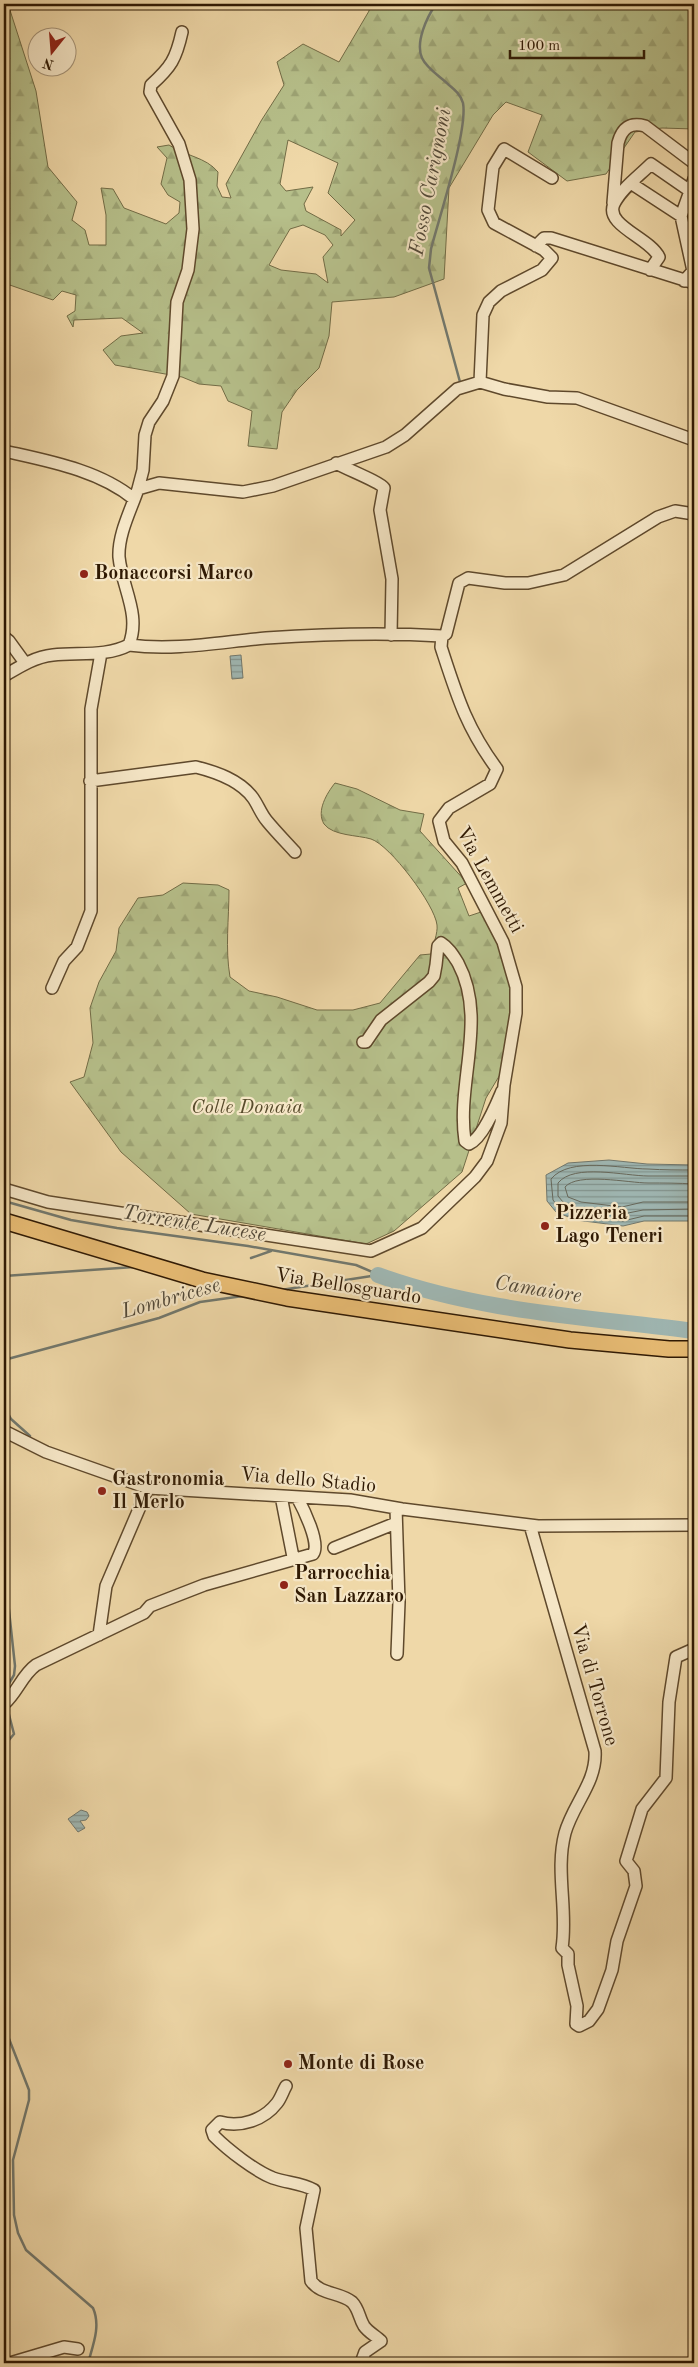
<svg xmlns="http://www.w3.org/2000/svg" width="698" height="2367" font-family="'Old Standard TT',serif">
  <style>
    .forest { fill: url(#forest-firs); stroke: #726c46; fill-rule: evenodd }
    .water { fill: url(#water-rules); stroke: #72786d }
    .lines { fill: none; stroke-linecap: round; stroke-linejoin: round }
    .shore { stroke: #67685b; stroke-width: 1 }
    .stream { stroke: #72786d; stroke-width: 2.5 }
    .river { stroke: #9fb7b3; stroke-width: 16 }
    .minor-casing { stroke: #5f492c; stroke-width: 14 }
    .major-casing { stroke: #2f1903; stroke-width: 18 }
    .minor { stroke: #f5e6c6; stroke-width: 11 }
    .major { stroke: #e8bc74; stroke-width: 15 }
    .poi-dot { fill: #8f2418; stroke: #f5e6c6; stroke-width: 2 }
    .labels { text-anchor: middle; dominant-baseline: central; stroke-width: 4.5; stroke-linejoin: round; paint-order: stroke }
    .poi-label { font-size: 20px; font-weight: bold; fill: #2f1903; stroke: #f5e6c6; text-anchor: start }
    .street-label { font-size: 20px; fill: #2f1903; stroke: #f5e6c6 }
    .park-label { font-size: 20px; font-style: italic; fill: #584b2c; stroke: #f5e6c6 }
    .water-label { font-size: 21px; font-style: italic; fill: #514838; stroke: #f5e6c6 }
  </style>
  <defs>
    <pattern id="forest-firs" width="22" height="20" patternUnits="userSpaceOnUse" patternTransform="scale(1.25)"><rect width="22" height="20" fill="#b6bf8a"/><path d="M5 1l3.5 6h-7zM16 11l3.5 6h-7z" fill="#9da475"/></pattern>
    <pattern id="water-rules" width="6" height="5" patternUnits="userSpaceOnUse" patternTransform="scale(1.25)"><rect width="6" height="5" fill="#9fb7b3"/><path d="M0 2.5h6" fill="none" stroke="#82948f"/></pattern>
  </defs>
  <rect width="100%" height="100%" fill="#efd8a8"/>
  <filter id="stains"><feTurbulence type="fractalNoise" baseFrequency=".004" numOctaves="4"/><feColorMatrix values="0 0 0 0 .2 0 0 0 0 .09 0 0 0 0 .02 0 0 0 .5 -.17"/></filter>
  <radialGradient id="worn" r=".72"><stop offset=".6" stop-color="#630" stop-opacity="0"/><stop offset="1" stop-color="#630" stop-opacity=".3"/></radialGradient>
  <!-- forest -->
  <path class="forest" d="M4,4h4l28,87 12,76 29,35 -5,18 13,10 4,15h17v-30l-5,-27 12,1 11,19 42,16 13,-11 1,-11 -12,-7 -7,-11 6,-26 -10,-11 12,-2c16,11 37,12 49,27l-1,14 5,11 9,1 -5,-14 35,-63 23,-36 -7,-23 26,-18 36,18 30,-51 1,-7h324v125l-32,-1 -27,4 -29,42 -39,7 -39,-29 14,-37 -36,-13 -13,13 -44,73 -5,91 -50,18 -62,5 -3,34 -10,32 -22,22 -15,22 -5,37 -29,-3 4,-35 -24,-10 -7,-15 -22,-2 -17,-7 -67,-12 -12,-15 18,-14 22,-3 -21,-15 -48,2 -1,7 -6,-11 8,-5 1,-16 -14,-4 -9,9 -49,-17zM288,140l50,23 -10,30 27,27 -14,16v-6l-35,-19 -2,-7 9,-17 -27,4 -6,-7zM303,225l22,10 8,10 -10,12 5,26 -12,-9 -35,-4 -12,-5 21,-36z
    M335,783l22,6 43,21 24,4 -4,17 47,52 -9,5 11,28 12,-4 16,28 13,41 1,31 -7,56 -18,30 -24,74 -68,59 -28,13 -175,-30 -70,-62 -51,-70 14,-5 9,-34 -3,-35 9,-26 17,-31 3,-23 19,-30 25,-3 20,-12 35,2 11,5c0,29 -4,58 1,87l19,14 28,6 40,13h36l27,-7 40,-48 11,-1c2,-9 7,-21 6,-29 -2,-20 -47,-80 -66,-86 -13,-4 -38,-3 -47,-15 -8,-13 3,-31 11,-41z"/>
  <!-- water -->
  <path class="water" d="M241,655l2,23 -11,1 -2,-23z
    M609,1160l38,4 47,1v56h-50l-21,5 -47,-6 -20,-8 -9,-11 -1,-26 22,-12z
    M81,1810l6,2 2,4 -3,4 -6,1 5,7 -7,4 -10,-13z"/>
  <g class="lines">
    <!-- shore -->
    <path class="shore" d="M694,1170c-15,0 -31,0 -46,-1 -26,0 -78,-13 -97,10l2,21 6,8 18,7 46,6 21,-5h50
      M694,1176c-15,0 -31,0 -46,0 -23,0 -74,-13 -90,7v13l5,6 16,7 44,5 20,-4 51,-1
      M694,1184c-15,-1 -31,-1 -46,-1 -19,0 -70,-11 -83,4l3,10 13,5 41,5 21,-5h51"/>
    <!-- stream -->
    <path class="stream" d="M436,4c-9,13 -21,38 -14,54 5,11 19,19 27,27 6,5 12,10 14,18 5,27 -24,115 -32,146l-2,19 31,114
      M4,1201l67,19 46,8 131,18 108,19 21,9
      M251,1258l20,-7
      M4,1276l130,-9
      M281,1290l97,-15
      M4,1360l155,-42 41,-16 43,-6
      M4,1406l7,13 19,17
      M4,1584l3,8 8,74 -1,9 -10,17 1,5
      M4,1746l10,-12 -7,-27
      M4,2026l25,64v10l-16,60 1,55 4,18 8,17 67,58c8,18 0,37 -5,55"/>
    <!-- river -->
    <path class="river" d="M378,1275c101,37 211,42 316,56"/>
    <!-- minor casing -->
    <g class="minor-casing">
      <path id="minor" d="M632,184l49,32
        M690,191l4,-12
        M613,203l5,-60c4,-15 12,-21 27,-17l49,37
        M536,246l8,-8h7l143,45
        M650,270l9,-13c-9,-19 -55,-32 -45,-53 7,-15 25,-28 37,-40l39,27 -9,25 12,55 -9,10
        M480,382l3,-67 6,-13 12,-11 41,-21 10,-12 -8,-8 -50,-27 -6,-13 5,-43 11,-18 48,29
        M4,451c44,10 95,19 130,48
        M336,463c10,6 44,19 48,25l-4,22 12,69 -1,56
        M138,489l5,-19 2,-35 4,-13 14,-21 10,-25 4,-74 11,-32 5,-41 -3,-49 -11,-36 -29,-52 1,-7c20,-18 25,-26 31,-53
        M442,636l4,-2 13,-51 9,-5 37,5h23l36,-8 94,-58 17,-6 19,3
        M4,637l5,4 16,22
        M129,645c12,-31 -7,-57 -10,-88 -1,-23 12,-47 19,-68l21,-6 84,9 30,-6 113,-39 19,-12 52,-46 23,-7 24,7 44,8 29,1 117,42
        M4,676c15,-9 30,-19 49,-21 25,-3 53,2 76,-10
        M90,781l106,-14c20,5 44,13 57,31 5,7 8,16 14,23 9,11 19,21 28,31
        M52,988l12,-27 13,-14 14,-36v-202l10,-56
        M363,1042h3l15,-22 48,-38 5,-6 2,-11 2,-19 3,-3c8,5 12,12 17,20 30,56 -2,119 7,178l4,3c14,-6 27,-39 33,-53
        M4,1189l44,13 323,49 51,-23 53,-51 12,-16 14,-38 3,-38 12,-72v-26l-13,-45 -41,-79 -18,-22 -5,-20 10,-13 41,-24 7,-15c-31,-42 -40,-73 -56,-122l1,-11c-58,-4 -118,-2 -176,2 -46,4 -91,13 -137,7
        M4,1431l42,21 102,36 202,12 52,9 136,17 156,-1
        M281,1496l12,61
        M396,1508l3,94 -2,52
        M530,1525l65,226c2,31 -22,53 -30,82 -10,38 3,77 -3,115l6,6v11l9,41 -1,18 3,2 10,-5 9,-12 14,-39 5,-29 19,-55 -2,-15 -8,-10 16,-52 24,-31 3,-76 7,-45 18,-8
        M334,1548l62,-25
        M99,1635l7,-49 42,-98
        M4,1704c13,-11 18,-29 32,-39l108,-52 6,-7 54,-21 109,-31c8,-10 -10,-46 -16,-57
        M286,2086c-3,5 -5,12 -9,17 -13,17 -37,25 -57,19l-8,8 2,6c14,14 41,35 59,42 14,5 28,5 41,12l-8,38 5,53c10,14 29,11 41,21 7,7 7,16 12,24 4,6 12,10 17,15l-16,11 -4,11
        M10,2363l54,-16 14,2"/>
    </g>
    <!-- major casing -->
    <g class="major-casing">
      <path id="major" d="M4,1221l198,59 85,18 283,42 99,9h25"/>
    </g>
    <!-- minor -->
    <use href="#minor" class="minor"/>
    <!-- major -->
    <use href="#major" class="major"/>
  </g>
  <!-- markers -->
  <g class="poi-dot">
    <circle cx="84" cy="574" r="5"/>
    <circle cx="545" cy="1226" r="5"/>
    <circle cx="102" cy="1491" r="5"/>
    <circle cx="284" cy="1585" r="5"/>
    <circle cx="288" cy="2064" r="5"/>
  </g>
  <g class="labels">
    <!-- poi labels -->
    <g class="poi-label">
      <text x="94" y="574">Bonaccorsi Marco</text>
      <text x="555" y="1214">Pizzeria<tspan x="555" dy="23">Lago Teneri</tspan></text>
      <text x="112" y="1480">Gastronomia<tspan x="112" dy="23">Il Merlo</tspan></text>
      <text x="294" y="1574">Parrocchia<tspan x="294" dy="23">San Lazzaro</tspan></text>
      <text x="298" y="2064">Monte di Rose</text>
    </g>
    <!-- street labels -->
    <g class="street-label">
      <text transform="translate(489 880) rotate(61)">Via Lemmetti</text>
      <text transform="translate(348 1287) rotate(9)">Via Bellosguardo</text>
      <text transform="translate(308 1481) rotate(5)">Via dello Stadio</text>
      <text transform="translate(594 1685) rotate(74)">Via di Torrone</text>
    </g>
    <!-- park labels -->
    <g class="park-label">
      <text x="247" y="1108">Colle Donaia</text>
    </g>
    <!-- water labels -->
    <g class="water-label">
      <text transform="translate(431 182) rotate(-79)">Fosso Carignoni</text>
      <text transform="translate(194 1224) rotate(9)">Torrente Lucese</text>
      <text transform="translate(538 1290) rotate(9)">Camaiore</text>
      <text transform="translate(171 1299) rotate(-16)">Lombricese</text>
    </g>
  </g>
  <!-- margin -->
  <rect width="698" height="2367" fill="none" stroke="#efd8a8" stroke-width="20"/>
  <rect x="5" y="5" width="688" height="2357" fill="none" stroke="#2f1903" stroke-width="2.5"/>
  <rect x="10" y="10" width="678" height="2347" fill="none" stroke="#2f1903"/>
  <!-- north arrow -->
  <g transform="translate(52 52) rotate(197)"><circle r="24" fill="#f5e6c6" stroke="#a69478"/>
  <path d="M0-4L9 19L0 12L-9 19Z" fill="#8f2418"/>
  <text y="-8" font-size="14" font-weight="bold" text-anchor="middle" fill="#2f1903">N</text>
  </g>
  <!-- scale -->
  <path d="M510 50v8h134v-8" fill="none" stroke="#2f1903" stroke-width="2.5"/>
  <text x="518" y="50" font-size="15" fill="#2f1903" stroke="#f5e6c6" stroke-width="4" paint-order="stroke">100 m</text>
  <rect width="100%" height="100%" filter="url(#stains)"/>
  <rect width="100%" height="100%" fill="url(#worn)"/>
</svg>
